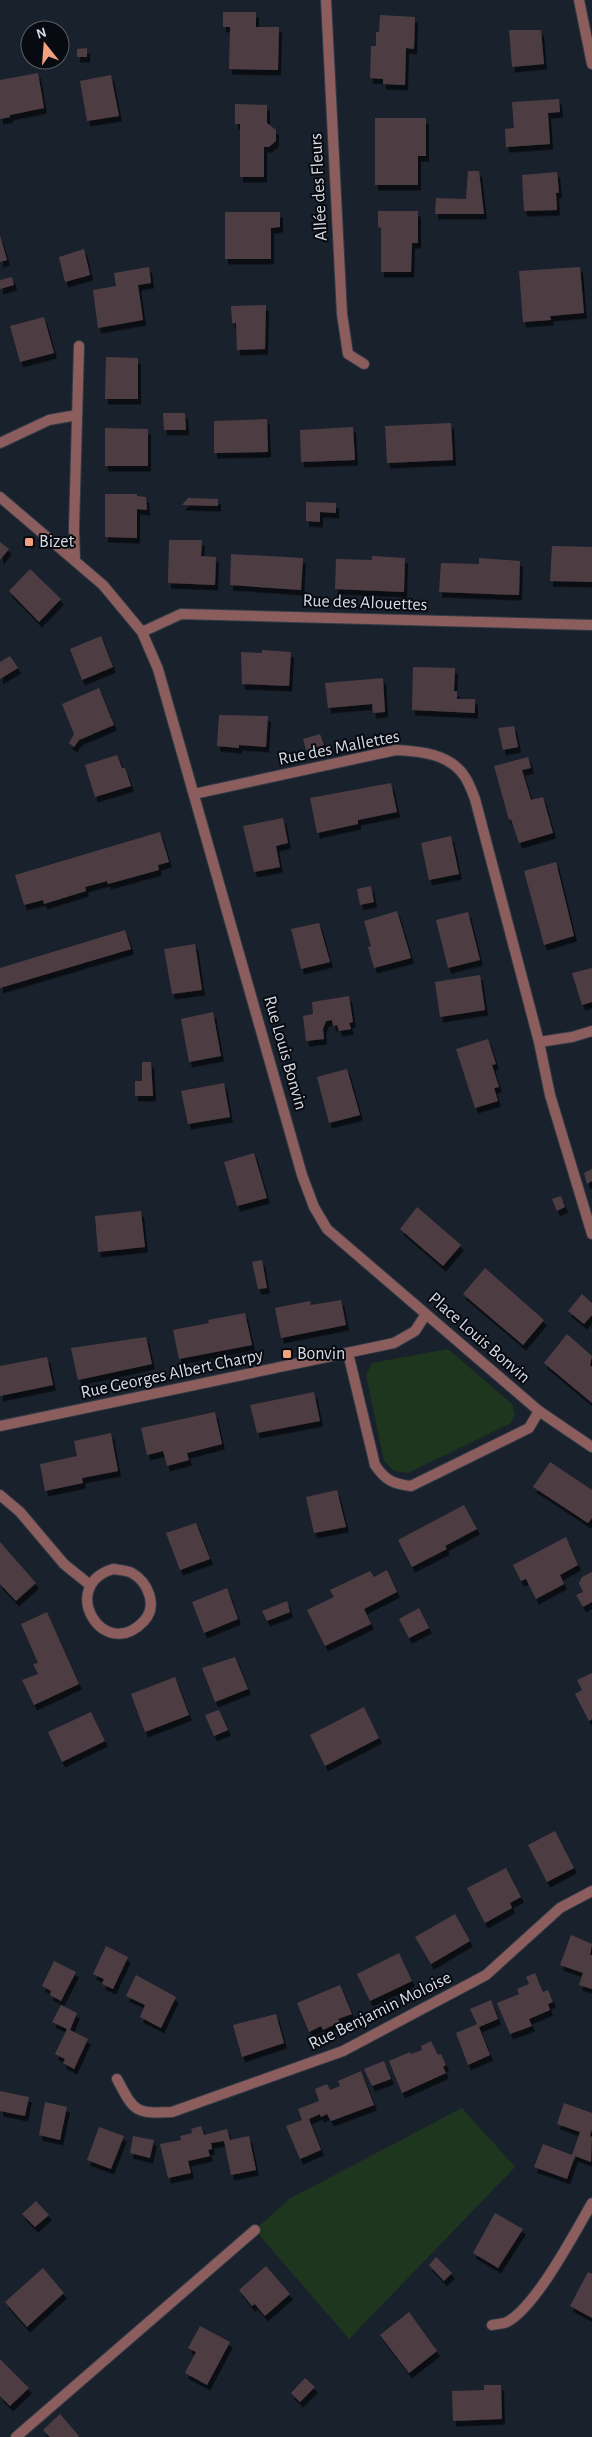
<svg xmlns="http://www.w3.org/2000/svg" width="592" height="2437" font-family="'Alegreya Sans',sans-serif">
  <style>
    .green { fill: #1f361e }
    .building { fill: #4e3d42; filter: url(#shadow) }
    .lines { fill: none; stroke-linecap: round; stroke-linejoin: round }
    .lane-casing { stroke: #333b46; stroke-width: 12 }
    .street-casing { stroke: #333b46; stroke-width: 12 }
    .lane { stroke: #8b5e5d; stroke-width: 10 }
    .street { stroke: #8b5e5d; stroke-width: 10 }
    .poi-dot { fill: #f2a07e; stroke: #070a10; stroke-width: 2 }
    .labels { text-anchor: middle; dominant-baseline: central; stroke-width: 4; stroke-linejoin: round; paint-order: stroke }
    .street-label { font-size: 18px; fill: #d5dae3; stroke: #070a10 }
    .poi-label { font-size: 18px; fill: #d5dae3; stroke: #070a10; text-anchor: start }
  </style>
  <defs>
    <filter id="shadow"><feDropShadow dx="3" dy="5.5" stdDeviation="0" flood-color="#0009"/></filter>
  </defs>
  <rect width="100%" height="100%" fill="#19212d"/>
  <!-- green -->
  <path class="green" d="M448,1349l64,55 3,10 -4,9 -103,50 -14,-2 -10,-10 -18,-86 6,-12z
    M462,2108l53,59 -166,172 -94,-109 34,-31z"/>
  <!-- building -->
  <path class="building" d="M223,12h33v15h23l-1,43 -49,-1 1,-42h-7z
    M380,15l35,2 -1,32 -8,-1 -1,37 -22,-1v-5l-13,-1 1,-32h5v-14h3z
    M509,30h32l3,34 -32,3z
    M87,48v9h-10v-8z
    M38,73l6,35 -34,7v2l-10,2v-39z
    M111,75l8,41 -32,5 -7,-40z
    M559,99l1,13 -12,1 2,31 -44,3 -1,-18 9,-1 -2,-26z
    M235,104l32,1v18l9,7v11l-7,6h-5v30h-24v-53h-5z
    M375,118h51v38h-8v29h-43z
    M468,171h11l5,43h-49l1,-16 30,1z
    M557,172l2,21h-3l1,17 -33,1 -2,-36z
    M378,211h40v32h-6l-1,29h-30v-44l-3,-1z
    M225,212h55v15l-9,1v31h-46z
    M0,235l7,25 -7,2z
    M84,249l6,26 -25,7 -6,-25z
    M149,267l2,16 -13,2 5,35 -45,8 -5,-38 23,-4 -2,-13z
    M580,267l4,46 -34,3 1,4 -28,2 -4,-51z
    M12,277l2,8 -14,4v-9z
    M266,305l-1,44 -28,1 -1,-27h-4l-1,-17z
    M44,317l10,36 -34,9 -10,-36z
    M106,357l32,1v41h-33z
    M163,413h22l1,17h-22z
    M267,419l1,33 -54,1v-32z
    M451,423l2,37 -66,3 -2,-37z
    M353,427l2,33 -54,2 -1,-32z
    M105,428l43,1v37h-43z
    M105,494h32v2l9,1 1,13 -10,-1v29l-32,-1z
    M188,498l30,1v7l-36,-1z
    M306,502l30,1v10l-16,-1v10l-14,-1z
    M169,540h33l-1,16 15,1 -1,28 -47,-2z
    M0,542l9,7 -9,11z
    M552,546l40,1v35l-42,-1z
    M231,554l72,4 -2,32 -71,-5z
    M372,556l33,2 -1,34 -69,-3 1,-30 36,1z
    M479,558l41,3 -1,34 -80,-3 2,-29 38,1z
    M30,569l31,30 -22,23 -30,-31z
    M101,636l12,31 -31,13 -12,-31z
    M262,650l29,2 -2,34 -47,-2 -1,-32 21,1z
    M10,656l8,12 -18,11v-17z
    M413,667l42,1 -1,23h3v8h18v14l-63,-3z
    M383,678l2,34 -12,1 -1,-9 -44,4 -3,-25z
    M99,688l15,37 -35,15 -5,7 -5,-4 5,-9 -12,-30z
    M219,715l49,1 -2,31 -27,-2v3l-22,-2z
    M514,726l4,21 -15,3 -5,-22z
    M320,734l4,11 -18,5 -3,-11z
    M117,755l5,13h3l6,18 -36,11 -10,-32z
    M528,757l3,11 -9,2 9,30 12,-3 10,36 -34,10 -8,-24 -2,1 -15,-54z
    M391,783l6,29 -39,8v4l-41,9 -7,-35z
    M283,818l5,25 -12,3 4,21 -26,5 -11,-46z
    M160,832l9,30 -11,3 1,5 -51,14 -1,-3 -22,6 1,4 -42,13 -1,-4 -19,5 -9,-30z
    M451,836l8,38 -30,6 -8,-37z
    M556,862l18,74 -30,9 -20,-74z
    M371,886l3,16 -14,3 -3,-16z
    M397,911l14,47 -37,10 -6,-21 3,-1 -7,-25z
    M468,912l12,48 -32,8 -12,-48z
    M319,923l11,39 -29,7 -10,-40z
    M125,930l6,19 -131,39v-20z
    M195,944l7,46 -30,4 -8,-45z
    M592,968v34l-10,3 -10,-32z
    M480,975l5,35 -45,7 -5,-35z
    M349,996l4,26 -4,1 2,6 -12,2 -2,-6 -4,1 -1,-6 -6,1 -3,8 1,10 -18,2 -3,-25 10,-2 -1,-12z
    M213,1012l8,44 -32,6 -8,-43z
    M488,1039l8,25 -4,1 7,22 -5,1 4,13 -23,7 -19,-59z
    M142,1062h9l2,34h-18v-15h7z
    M347,1069l13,46 -31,8 -12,-46z
    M224,1083l6,34 -42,7 -7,-33z
    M254,1153l13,45 -30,8 -13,-44z
    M592,1169v12l-5,3 -3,-11z
    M561,1196l4,11 -8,4 -5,-12z
    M417,1207l44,38 -18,21 -43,-37z
    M141,1211l4,36 -47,5 -3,-36z
    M262,1260l5,28 -9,1 -6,-27z
    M485,1268l59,52 -21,25 -60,-51z
    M582,1294l10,9v12l-8,9 -16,-13z
    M341,1300l5,25 -65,13 -6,-30 35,-7 1,4z
    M245,1313l7,32 -73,14 -6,-29 36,-7 -1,-3z
    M567,1334l25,22 -2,9 2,2v36l-48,-40z
    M146,1337l6,27 -74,16 -7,-32z
    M47,1357l6,28 -53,11v-30z
    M314,1392l6,29 -63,12 -7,-28z
    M215,1412l7,32 -35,9 2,7 -22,6 -4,-15 -16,4 -6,-27z
    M111,1433l7,38 -36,7 1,5 -38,8 -5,-27 37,-8 -3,-15z
    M550,1462l42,28v28l-4,5 -55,-36z
    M337,1490l9,37 -32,6 -8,-36z
    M464,1505l13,24 -32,17 2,3 -35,18 -14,-27z
    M196,1523l14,36 -30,11 -14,-37z
    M566,1537l12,28 -18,10 4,9 -28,15 -10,-20 -5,2 -8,-16z
    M0,1542l36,41 -20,18 -16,-17z
    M387,1570l10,22 -33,17 7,15 -46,22 -18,-36 27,-13 -4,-7 40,-19 4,6z
    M592,1572v30l-9,5 -7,-12 7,-3 -4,-9 3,-6z
    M227,1588l11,31 -34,14 -12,-31z
    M287,1601l3,11 -23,9 -5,-10z
    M419,1608l10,20 -20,10 -10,-19z
    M47,1612l32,72 -45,21 -12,-25 16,-6 -5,-10 5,-1 -17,-39z
    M235,1657l13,32 -33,13 -13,-34z
    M592,1673v46l-3,2 -14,-27 7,-4 -5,-10z
    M175,1677l14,38 -44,17 -14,-38z
    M364,1707l15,31 -54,28 -15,-31z
    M219,1710l9,20 -14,6 -9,-21z
    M91,1712l14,29 -43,21 -14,-30z
    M555,1831l19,37 -27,14 -19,-37z
    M506,1868l15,29 -11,6 2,5 -27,15 -18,-35z
    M455,1914l15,27 -39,23 -16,-27z
    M571,1935l21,9 -2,11h2v34l-13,-4 4,-12 -23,-8z
    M106,1946l22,11 -15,32 -11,-5 2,-5 -11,-5z
    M399,1953l13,28 -42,20 -13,-27z
    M54,1961l22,11 -15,29 -11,-6 1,-4 -9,-5z
    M535,1973l8,19 5,-2 5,12 -5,2 2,6 -21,9 3,7 -22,8 -13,-31 22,-9 -2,-5 12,-5 -3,-7z
    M136,1975l40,22 -15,31 -21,-11 5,-12 -19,-9z
    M340,1985l12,29 -14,5 2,3 -17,8 -2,-4 -12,6 -12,-29z
    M491,2000l7,19 -19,8 11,28 -22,10 -12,-32 21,-9 -7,-15z
    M61,2005l16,8 -7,17 18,9 -14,30 -11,-6 2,-4 -10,-5 12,-25 -15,-7z
    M276,2014l8,29 -42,14 -9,-32z
    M431,2041l7,14 3,-1 5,11 -3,2 3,6 -44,20 -13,-32 21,-9 1,2 11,-4 -1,-4z
    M384,2061l7,18 -19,7 -8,-17z
    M361,2071l13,34 -43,16 -4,-7 -6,3 -1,-3 -11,5 12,31 -21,9 -14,-33 16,-6 -4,-11 21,-8 -4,-12 12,-5 3,6 10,-4 -2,-5z
    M0,2091l29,6 -4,19 -25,-5z
    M45,2102l22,5 -7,33 -21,-5z
    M564,2103l28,10v16l-2,7 2,1 -1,25 -16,-6 -8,23 -33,-12 9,-23 29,11 8,-23 -23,-8z
    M201,2126l3,9 23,-6 3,11 19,-4 7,34 -25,5 -7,-34 -13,2 1,6 -4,1 2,6 -22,5 3,12 -23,5 -8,-34 21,-4 -1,-4 12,-3 -1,-4z
    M99,2127l25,9 -13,33 -24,-9z
    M133,2136l21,4 -4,18 -20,-5z
    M36,2201l13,14 -14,12 -13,-13z
    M495,2213l28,16 -25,39 -25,-15z
    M436,2257l16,16 -8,8 -15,-16z
    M266,2266l24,28 -25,22 -10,-12 -3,2 -13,-16z
    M43,2268l21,25 -37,34 -22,-25z
    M588,2272l4,2v44l-22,-12z
    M409,2312l28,39 -28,22 -29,-38z
    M200,2326l30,16 -23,43 -22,-12 11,-21 -8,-4z
    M0,2359l29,29 -19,18 -10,-10z
    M305,2378l10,9 -15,15 -9,-9z
    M484,2385h17l1,34 -49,2 -1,-30 32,-1z
    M60,2414l19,22 -1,1h-28l-7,-7z"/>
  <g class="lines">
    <!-- lane casing -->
    <g class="lane-casing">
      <path id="lane" d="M16,2437l239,-207"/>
    </g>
    <!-- street casing -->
    <g class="street-casing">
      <path id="street" d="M326,0l16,314 6,40 16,10
        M579,0l13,64
        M0,443l49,-23 28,-5
        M0,497l103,88 39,47 16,37 144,506 12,32 13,22 212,182 53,36
        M75,561l-1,-32 5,-183
        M142,632l39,-18 411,11
        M194,794l202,-44c24,1 55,4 69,27 4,6 7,14 10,22l64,243 11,53 42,139
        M539,1042l33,-5 20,-6
        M348,1353l27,112c10,15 18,19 36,21l118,-58 10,-17
        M0,1426l394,-83 21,-12 11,-17
        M0,1495l20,17 44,52 26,21
        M113,1569c6,1 14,1 19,4 16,9 26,33 12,48 -40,43 -87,-35 -31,-52z
        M117,2079c17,32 17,35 55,33l171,-61 143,-76 74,-67 32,-17
        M492,2325c4,-1 11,-1 15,-3 29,-15 68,-90 85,-119"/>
    </g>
    <!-- lane -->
    <use href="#lane" class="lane"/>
    <!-- street -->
    <use href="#street" class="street"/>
  </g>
  <!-- markers -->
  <g class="poi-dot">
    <rect x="24" y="537" width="10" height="10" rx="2.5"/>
    <rect x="282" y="1349" width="10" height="10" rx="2.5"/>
  </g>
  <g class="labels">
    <!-- street labels -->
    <g class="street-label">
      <text transform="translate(319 187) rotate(-93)">Allée des Fleurs</text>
      <text transform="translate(365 603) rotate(2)">Rue des Alouettes</text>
      <text transform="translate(339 748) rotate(-11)">Rue des Mallettes</text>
      <text transform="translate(285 1053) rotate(74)">Rue Louis Bonvin</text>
      <text transform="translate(479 1338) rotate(41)">Place Louis Bonvin</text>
      <text transform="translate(172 1374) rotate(-12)">Rue Georges Albert Charpy</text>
      <text transform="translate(380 2011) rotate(-26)">Rue Benjamin Moloise</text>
    </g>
    <!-- poi labels -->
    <g class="poi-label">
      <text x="39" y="542">Bizet</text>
      <text x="297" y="1354">Bonvin</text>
    </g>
  </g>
  <!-- north arrow -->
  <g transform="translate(45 45) rotate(343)"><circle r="24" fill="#070a10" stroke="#595d64"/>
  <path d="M0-4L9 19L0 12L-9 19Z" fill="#f2a07e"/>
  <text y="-8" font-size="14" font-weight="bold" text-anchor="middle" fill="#d5dae3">N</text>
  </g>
</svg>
